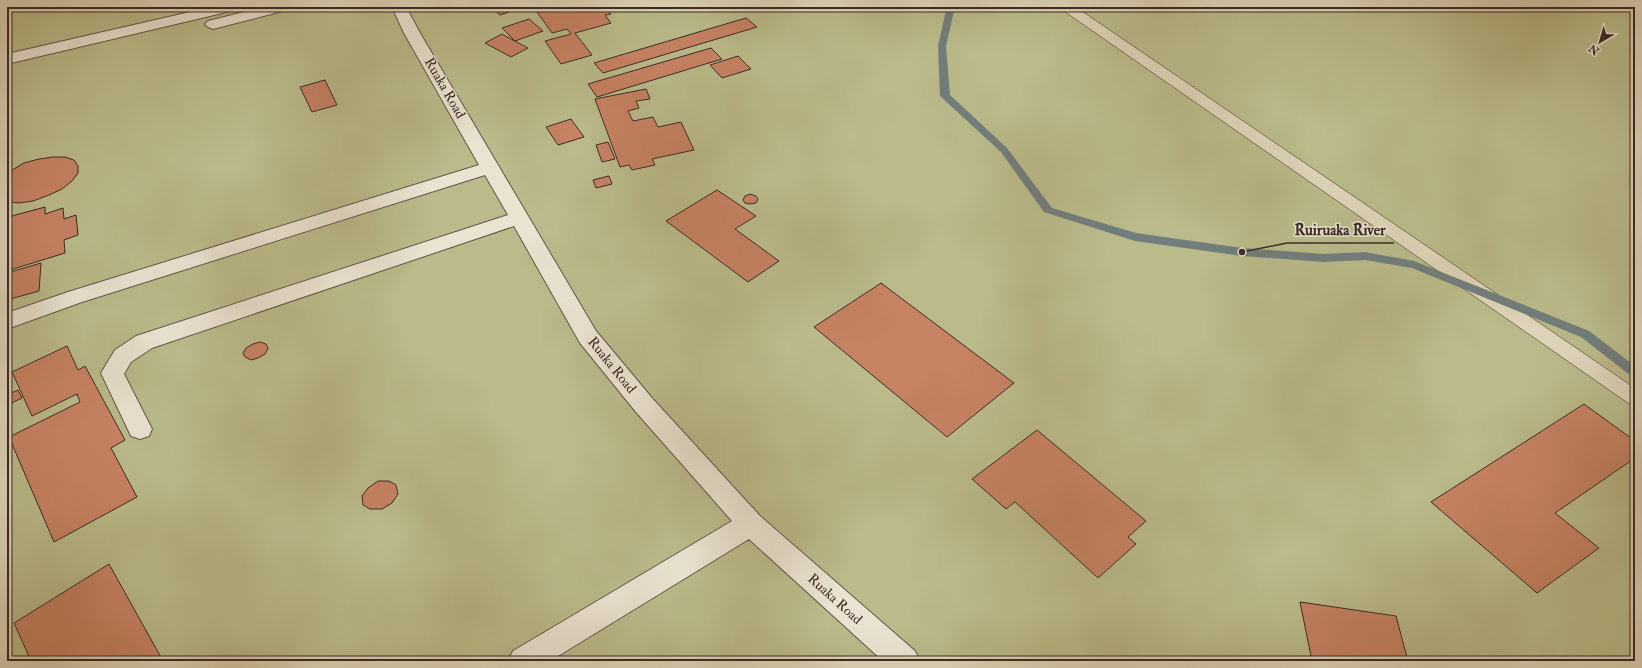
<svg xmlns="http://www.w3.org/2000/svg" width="1642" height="668" font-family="'IM FELL Double Pica',serif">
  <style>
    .green { fill: #baba8a; stroke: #7a7258 }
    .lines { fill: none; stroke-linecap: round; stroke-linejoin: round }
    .stream { fill: #717e7d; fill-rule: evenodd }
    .building { fill: #c68263; stroke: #3a2b25 }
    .minor-casing { stroke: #63554a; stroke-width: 2 }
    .minor { fill: #eae3d2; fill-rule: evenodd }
    .labels { text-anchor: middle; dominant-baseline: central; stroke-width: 3; stroke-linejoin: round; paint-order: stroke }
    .street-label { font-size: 14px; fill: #3a2b25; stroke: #eae3d2 }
    .leader { fill: none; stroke: #3a2b25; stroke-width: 1.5 }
    .callout-dot { fill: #3a2b25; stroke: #eae3d2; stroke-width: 1.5 }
    .callout-label { font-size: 15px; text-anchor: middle; font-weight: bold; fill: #3a2b25; stroke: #eae3d2; stroke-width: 3; stroke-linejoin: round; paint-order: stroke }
  </style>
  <rect width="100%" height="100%" fill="#ded4b9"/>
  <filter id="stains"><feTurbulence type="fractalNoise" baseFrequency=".005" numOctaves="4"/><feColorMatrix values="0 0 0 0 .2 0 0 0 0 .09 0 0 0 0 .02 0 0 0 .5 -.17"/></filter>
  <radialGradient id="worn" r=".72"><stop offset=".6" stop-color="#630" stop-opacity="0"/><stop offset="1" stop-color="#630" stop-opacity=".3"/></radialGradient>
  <!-- green -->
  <path class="green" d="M7,7h1051l577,401v253h-1628z
    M1076,7h559v381z"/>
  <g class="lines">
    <!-- stream -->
    <path class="stream" d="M948,7h9l-3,4 -8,35 4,49 57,53 45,60 84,25 106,15 82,6 41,-2 49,9 175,70 46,35v12l-4,-2 -50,-39 -169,-69 -47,-8 -41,2 -82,-6 -107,-15 -91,-29 -43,-60 -61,-56 -2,-50 8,-36z"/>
  </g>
  <!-- building -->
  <path class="building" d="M491,7h32l-23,8z
    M558,7h47l6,7 -6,1 6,8 -36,10 17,22 -31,9 -16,-23 26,-7 -4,-5 -15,4 -15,-21z
    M746,18l11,9 -154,46 -9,-10z
    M529,19l14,12 -28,10 -13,-13z
    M502,34l9,5 17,9 -17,9 -26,-14z
    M711,48l11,11 -125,38 -9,-13z
    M738,56l13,13 -29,9 -12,-13z
    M325,80l12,25 -25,7 -12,-25z
    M646,89l4,10 -14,2 3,7 -11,3 5,10 20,-4 5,10 23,-5 13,28 -42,9 3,6 -23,5 -3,-5 -9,2 -25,-68z
    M571,119l13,18 -26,8 -12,-18z
    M608,142l7,17 -13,3 -6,-17z
    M53,157h12l9,3 4,6v7l-6,8 -10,8 -13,6 -16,6 -14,2 -12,-1v-29l17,-10 15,-4z
    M609,176l3,8 -16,4 -3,-8z
    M717,190l39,26 -21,13 44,32 -31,21 -82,-61z
    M750,194l6,2 2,3 -2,4 -6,1 -5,-1 -2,-3 2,-4z
    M45,207v7l18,-6 1,11 12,-4 2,20 -14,5 1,13 -58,18v-47h2l-1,-7z
    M41,263l-2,28 -32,9v-27z
    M881,283l133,100 -67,54 -133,-110z
    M260,342l6,2 2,4 -3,6 -7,4 -7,2 -6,-3 -2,-4 3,-5 7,-4z
    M67,346l11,24 7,-4 40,74 -14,8 26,49 -83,45 -45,-105 71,-35 -3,-8 -45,22 -20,-44z
    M18,390l4,8 -15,7v-10z
    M1584,404l51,37v17l-80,55 44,35 -62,45 -106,-91z
    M1037,430l109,91 -18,16 8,7 -38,34 -83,-76 -9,7 -34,-30z
    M378,481h11l7,4 2,9 -6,9 -10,6h-12l-7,-4 -1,-9 6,-8z
    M109,564l54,97h-132l-17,-38z
    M1300,602l96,14 12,45h-96z"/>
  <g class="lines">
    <!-- minor casing -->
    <g class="minor-casing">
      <path id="minor" d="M212,7h26l-2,3 -5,1 -224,53v-10z
        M264,7h25l-2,3 -74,19 -5,-2 -3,-3 3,-3z
        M392,7h14l14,26 176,298 56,67 108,118 155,135 5,10h-37l-134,-122 -199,122h-42l5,-10 219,-130 -96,-109 -56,-69 -66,-117 -362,122 -21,14 -7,12 28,55 -3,7 -9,3 -9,-3 -30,-63 14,-23 21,-14 372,-121 -23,-40 -403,127 -75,27v-16l61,-21 411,-127 -75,-132z"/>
    </g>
    <!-- minor -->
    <use href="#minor" class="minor"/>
  </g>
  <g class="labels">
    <!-- street labels -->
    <g class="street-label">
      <text transform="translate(445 88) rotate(60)">Ruaka Road</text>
      <text transform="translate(612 365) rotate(51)">Ruaka Road</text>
      <text transform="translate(835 599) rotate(42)">Ruaka Road</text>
    </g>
  </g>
  <!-- callouts -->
  <path class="leader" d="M1242 252L1287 243H1394"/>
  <circle class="callout-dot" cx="1242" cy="252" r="4"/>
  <g class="callout-label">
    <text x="1340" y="235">Ruiruaka River</text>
  </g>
  <!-- margin -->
  <rect width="1642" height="668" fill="none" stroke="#ded4b9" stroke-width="24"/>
  <rect x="8" y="8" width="1626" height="652" fill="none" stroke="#3a2b25" stroke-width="2"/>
  <rect x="12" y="12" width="1618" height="644" fill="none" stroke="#3a2b25"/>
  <!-- north arrow -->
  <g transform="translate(1600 42) rotate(218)" stroke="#eae3d2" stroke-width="3" paint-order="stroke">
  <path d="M0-3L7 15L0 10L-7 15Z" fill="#3a2b25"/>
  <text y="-6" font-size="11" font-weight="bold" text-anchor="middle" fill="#3a2b25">N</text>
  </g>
  <rect width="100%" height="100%" filter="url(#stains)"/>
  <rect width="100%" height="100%" fill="url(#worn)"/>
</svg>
